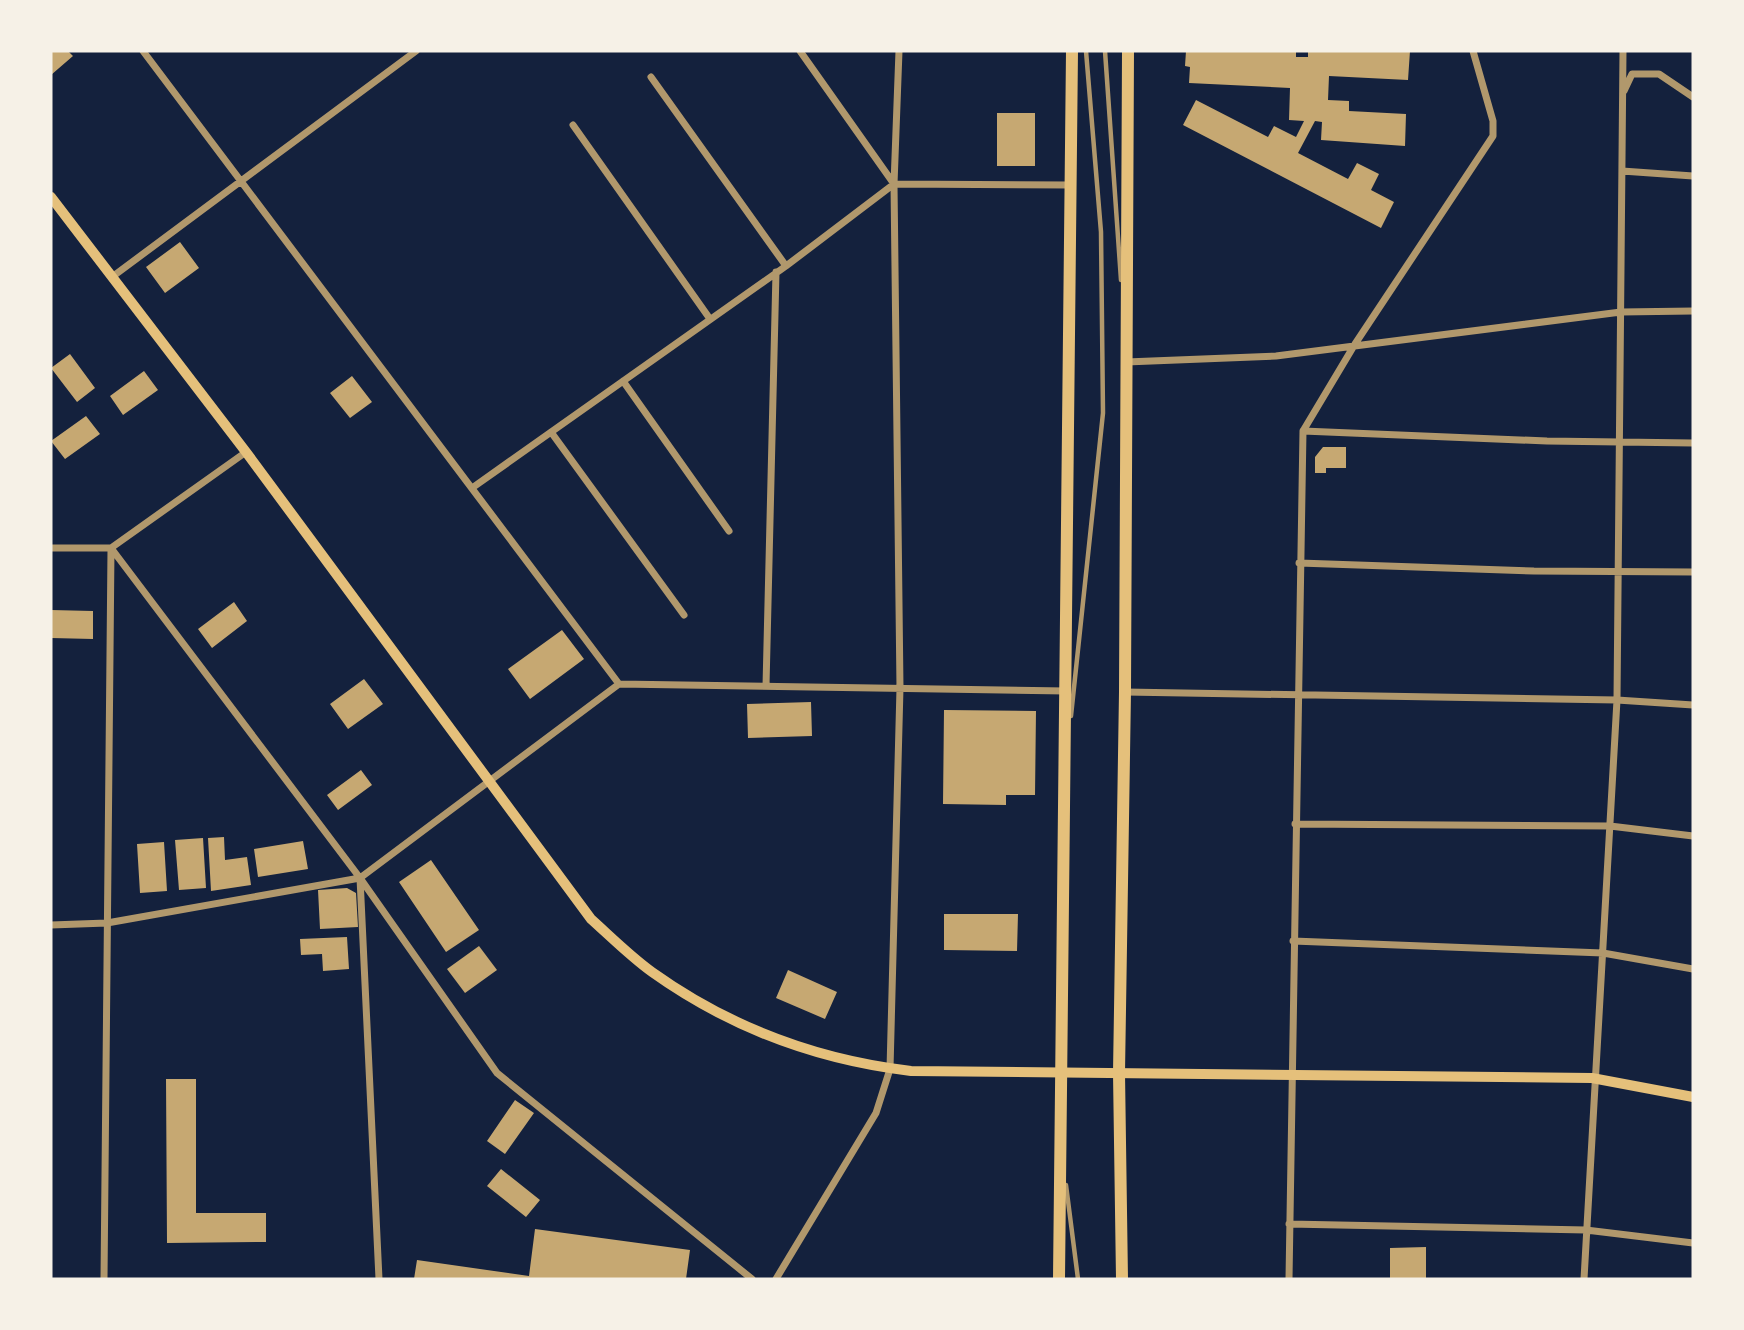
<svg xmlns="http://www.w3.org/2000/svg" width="1744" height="1330" font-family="'Public Sans',sans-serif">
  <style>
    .building { fill: #c6a872 }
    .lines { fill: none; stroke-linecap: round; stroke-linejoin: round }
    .service { stroke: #b1986c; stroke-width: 4.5 }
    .minor { stroke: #b1986c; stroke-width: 7 }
    .secondary { stroke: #e5c07b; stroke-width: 10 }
    .primary { stroke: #e5c07b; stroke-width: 12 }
  </style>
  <rect width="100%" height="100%" fill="#14213d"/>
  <!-- building -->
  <path class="building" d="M51,51h17l5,5 -22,19z
    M1186,51h110v6h12v-6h102l-2,29 -79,-4 -1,24 21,1v10l57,3 -1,32 -84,-6 1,-18 -7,-1 -17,32 50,26 9,-16 22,11 -8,16 23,12 -13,26 -198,-103 13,-25 72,37 6,-11 22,11 8,-16 -15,-1 1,-32 -101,-5 1,-16 -5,-1z
    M997,113h38v53h-38z
    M180,242l19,26 -34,25 -19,-26z
    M70,354l25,34 -18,14 -26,-34z
    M144,371l14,19 -35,25 -13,-19z
    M352,376l20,26 -22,16 -20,-25z
    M86,416l14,18 -35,25 -14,-18z
    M1323,447h23v21h-20v5h-11v-16z
    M234,602l13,19 -35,27 -14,-19z
    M51,610l42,1v28l-42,-1z
    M562,630l22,29 -54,40 -22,-30z
    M364,679l19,25 -35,25 -18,-25z
    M811,702l1,34 -64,2 -1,-34z
    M944,710l92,1 -1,84h-29v10l-63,-1z
    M361,770l11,15 -34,25 -11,-15z
    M224,837l1,23 22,-3 4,28 -40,6 -3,-53z
    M203,838l3,50 -27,2 -4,-50z
    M303,841l5,28 -50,8 -4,-28z
    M164,842l3,49 -27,2 -3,-49z
    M431,860l48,70 -33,22 -47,-70z
    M347,888l9,5 2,34 -38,2 -2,-39z
    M944,914h74l-1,37 -73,-1z
    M347,937l2,32 -26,2 -1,-17 -21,1 -1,-16z
    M479,946l18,24 -32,23 -18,-24z
    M788,970l49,22 -12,27 -49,-21z
    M166,1079h30v134h70v29l-99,1z
    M515,1100l19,13 -29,41 -18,-13z
    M501,1169l39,31 -14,17 -39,-31z
    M535,1229l155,21 -4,29h-272l3,-19 112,16z
    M1426,1247v32h-36v-31z"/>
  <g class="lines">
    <!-- service -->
    <path class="service" d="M1105,51l16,229
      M1071,716l32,-303 -2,-181 -15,-181
      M1066,1185l12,94"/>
    <!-- minor -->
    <path class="minor" d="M143,51l476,633
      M800,51l94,133
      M651,77l135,189
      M1624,91l8,-17h27l34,23
      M573,125l137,194
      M1622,171l71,5
      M112,277l304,-226
      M1126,362l150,-6 345,-44 72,-1
      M623,381l106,150
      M1303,431l244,10 146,2
      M551,432l133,183
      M472,488l314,-222 108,-82 177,1
      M51,548h60l135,-96
      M111,548l249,330 137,195 255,206
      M1299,563l235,8 159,1
      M766,686l10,-414
      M1125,692l492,8 76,5
      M1295,824l315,2 83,10
      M360,878l19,401
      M51,925l56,-2 253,-45 259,-194 447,7
      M1293,941l310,12 90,16
      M1289,1224l297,6 107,13
      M104,1279l7,-730
      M776,1279l100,-166 14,-44 10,-381 -6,-504 5,-133
      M1289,1279l14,-848 52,-87 138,-208v-15l-20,-70
      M1584,1279l33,-579 6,-649"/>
    <!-- secondary -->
    <path class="secondary" d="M51,197l195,255 345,467c20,18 40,38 61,53 77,55 166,88 259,99l681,7 101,19"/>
    <!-- primary -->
    <path class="primary" d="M1059,1279l13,-1228
      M1122,1279l-3,-206 6,-381 3,-641"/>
  </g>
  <!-- border -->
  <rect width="1744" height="1330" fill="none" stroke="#f6f1e7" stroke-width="105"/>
</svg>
